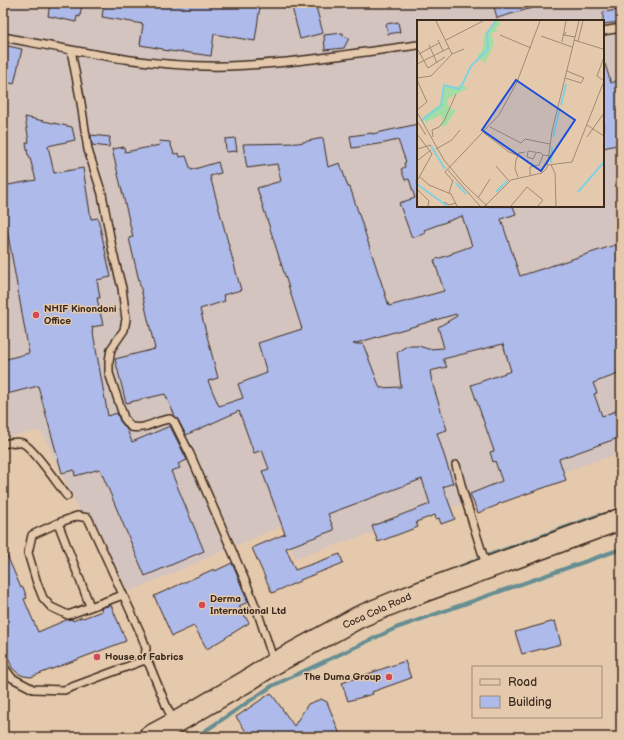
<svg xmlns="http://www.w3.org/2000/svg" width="624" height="740" font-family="'Balsamiq Sans',sans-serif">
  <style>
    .built { fill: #d4c4bf; fill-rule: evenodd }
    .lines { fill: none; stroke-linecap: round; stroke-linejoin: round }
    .stream { stroke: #668e92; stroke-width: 4 }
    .building { fill: #adbaea; stroke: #3b2a1e; fill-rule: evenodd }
    .lane-casing { stroke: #3b2a1e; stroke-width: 10 }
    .secondary-casing { stroke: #3b2a1e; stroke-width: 24 }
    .lane { stroke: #e5c9ac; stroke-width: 7 }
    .secondary { stroke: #e5c9ac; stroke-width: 21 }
    .poi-dot { fill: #d1495b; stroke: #e5c9ac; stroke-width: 1.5 }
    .labels { text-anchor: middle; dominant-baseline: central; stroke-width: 3; stroke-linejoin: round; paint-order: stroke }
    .poi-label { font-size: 10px; font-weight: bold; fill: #3b2a1e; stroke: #e5c9ac; text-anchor: start }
    .street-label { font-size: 10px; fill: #3b2a1e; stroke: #e5c9ac }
    .inset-river { fill: none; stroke: #82d1e0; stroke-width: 2 }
    .inset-road { fill: none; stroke: #a18973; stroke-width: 1 }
    .view { fill: #1d4ed8; fill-opacity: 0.15; stroke: #1d4ed8; stroke-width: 2 }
    .inset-edge { fill: none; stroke: #3b2a1e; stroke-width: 2 }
  </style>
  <rect width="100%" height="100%" fill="#e5c9ac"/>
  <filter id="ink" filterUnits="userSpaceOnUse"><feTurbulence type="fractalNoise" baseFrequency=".025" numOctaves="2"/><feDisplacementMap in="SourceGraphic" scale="8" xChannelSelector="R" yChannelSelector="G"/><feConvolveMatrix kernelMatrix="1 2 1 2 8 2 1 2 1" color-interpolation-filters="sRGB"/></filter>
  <g filter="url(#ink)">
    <!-- built -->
    <path class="built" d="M3,3h618v450l-326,105 -13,-32 -153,66 -51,-84 -37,-77 -38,6zM418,21h185v185h-185z"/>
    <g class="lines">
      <!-- stream -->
      <path class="stream" d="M457,568l27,-11 116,-42
        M135,737l9,-5
        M196,737l76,-51 124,-58 225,-79"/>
    </g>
    <!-- building -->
    <path class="building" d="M50,3h32l-2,14 -3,-1 -1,6 -28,-6z
      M104,3h135l21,3 -5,35 -41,-7 -3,22 -35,-5v1l-13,-2v-1l-23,-4 3,-21 -41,-7z
      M291,3h24l8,30 -23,6z
      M493,3h45l1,3 -42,12z
      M619,10l2,12 -18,2v-12z
      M398,22l2,10 -12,2 -2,-10z
      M343,33v3l6,2 -5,10 -19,2 -1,-15z
      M3,45l19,4 -8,35 -11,-3z
      M603,64h2l6,19 6,-2 1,2 3,-1v62l-18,4z
      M25,117l47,10 3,13 -27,6 6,27 29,-5 8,51 7,-1 13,59 -14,3 3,18h-3l6,27 -11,2 16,89 9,-3 3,8 7,9 5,12 38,-16 17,34 -9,4 2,4 -9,3 33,80 -59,25 -45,-107 -25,7 -1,-6 -12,3 -24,-87 -35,9v-35l26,-7 -25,-141 1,-1 -2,-11v-14l33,-6 -7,-25h-1l-2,-12 3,-1z
      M418,124v82h95l3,8 -15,5 19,57 101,-33v130l-28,10 4,10 -3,1 8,22 19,-7v28l-62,22 7,21 -68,24v1l-20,8 -8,-19 32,-13 -7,-20 -2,1 -3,-10 4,-1 -23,-66 40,-14 -8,-27 -60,15 4,8 -17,4 2,11 15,48 -10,3 16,50 -10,4 12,32 -14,5 -2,-6 -3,1 -1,-4 -19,7 2,5 -40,15 -6,-16 58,-22 -8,-25 -94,35 6,16 -48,18 9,22 45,-16 3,9 -43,17v1l-28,12 -20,-45 33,-14 -23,-63 7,-2 -7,-19 -8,3 -15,-42 -53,24 -8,-15 -3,-4 -10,-22 -39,9 -11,-44 40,-10 -26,-111 4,-1 -21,-88 12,-2 1,5 35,-7 -1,-4 11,1 4,12 5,-1 1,4 6,-1 5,14 27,-8 3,11 -11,3 31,114 -18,5 2,6 -25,8 18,69 -10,3 11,25 24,-8 -5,-14 29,-11 -9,-30 44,-14 -45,-141 24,-7 -4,-17 -30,4 -4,-24 55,-1 25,-5 5,29 12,-4 8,24h2l39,119 55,-15 -10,-31 18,-6v-1l20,-7 -10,-30 -38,14 2,3 -14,5 -13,-35 16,-5 -6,-19 -4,1 -4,-11 4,-2 -1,-4 2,-1 -8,-22 -13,3 -33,5 -2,-12 22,-3v1zM456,314l1,2 -19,11 6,21 -16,1 -9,-3h-12l-10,6 4,35 -21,1 -17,-44h-10z
      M91,135l19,2 -1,10 -17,-2z
      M235,138l2,13 -11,1 -1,-13z
      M3,546l18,42 2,-1 4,11 -3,1 14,33 28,-12 6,-1 1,2 9,-4 1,1 19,-7 -1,-3 10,-3 15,36 -95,36 -7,-1 -5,-2 -7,-6 -9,-24z
      M232,563l16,39 -9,4 10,17 -42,26 -13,-23 -22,10 -18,-40 60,-27 1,2z
      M555,621l6,23 -39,10 -7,-22z
      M405,661l6,17 -39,14 1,2 -25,7 -6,-18z
      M271,693l23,33 14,-22 13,-5 6,3 14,35h-91l-14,-20z"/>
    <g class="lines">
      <!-- lane casing -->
      <g class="lane-casing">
        <path id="lane" d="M603,31l18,-3
          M3,37c74,14 149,31 225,29 64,-2 127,-13 190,-21
          M71,50l10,53 7,47 14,44 11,59 9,35 4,31 -2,11 -13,19 -2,12v12l15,45 7,9c17,3 24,-7 39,-8l4,3 16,32 57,131 11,28 16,49
          M3,444c5,-1 13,-3 19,-1 10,3 37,43 45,53
          M456,465l7,27 23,73
          M58,523l32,83
          M123,595l-55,20 -17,-8 -8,-9 -6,-15 -9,-30 4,-18 26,-12 19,-7 11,2 53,116 5,14 -1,12
          M3,666l9,12 21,11 31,1 81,-30 4,4 19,46 7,12"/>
      </g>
      <!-- secondary casing -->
      <g class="secondary-casing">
        <path id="secondary" d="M149,737l26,-14 72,-42 28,-18 84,-46 34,-14 31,-12 197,-72"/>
      </g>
      <!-- lane -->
      <use href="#lane" class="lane"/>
      <!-- secondary -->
      <use href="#secondary" class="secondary"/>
    </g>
  </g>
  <!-- markers -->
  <g class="poi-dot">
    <circle cx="36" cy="315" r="4"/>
    <circle cx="202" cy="605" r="4"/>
    <circle cx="97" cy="657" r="4"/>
    <circle cx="389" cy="677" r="4"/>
  </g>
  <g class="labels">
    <!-- poi labels -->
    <g class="poi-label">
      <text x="44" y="309">NHIF Kinondoni<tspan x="44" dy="12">Office</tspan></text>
      <text x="210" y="599">Derma<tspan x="210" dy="12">International Ltd</tspan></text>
      <text x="105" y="657">House of Fabrics</text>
      <text x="381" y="677" text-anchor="end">The Duma Group</text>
    </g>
    <!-- street labels -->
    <g class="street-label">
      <text transform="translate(377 611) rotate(-24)">Coca Cola Road</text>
    </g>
  </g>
  <!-- overview -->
  <g transform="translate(417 20)">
    <rect width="187" height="187" fill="#e5c9ac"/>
    <path d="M77,1h6v4l-4,3 1,3 -6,2 3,10 -9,20 -8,-7 5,-5 3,-18 7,-5zM27,64l11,4 5,-3 8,3 -21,11 2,9 7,2 -9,14 -4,3 -3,-2 3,-5 -2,-5 -13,6 -1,4 -4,-8 17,-13z" fill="#a2dda4"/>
    <path class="inset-river" d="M144,85l5,-21M4,101l20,-15 3,-21 15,4 3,-4 9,-19 17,-17 -1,-16 9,-12M136,117l7,-29M14,126l14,23M134,143l1,-16M39,163l10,11M0,164l30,22M79,172l11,-11M161,172l26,-30"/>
    <path class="inset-road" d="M19,1l16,33M149,12l-2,3 11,2M83,15l31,13M124,16l31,11M21,20l5,11M29,20l37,-19M157,20l29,9M161,21l5,-20M145,22l4,-21M12,25l8,18M1,30l10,18 17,-11M0,35l22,-12M187,37l-7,19 7,5M0,44l32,-16M0,58l14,-2 21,-22 12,-5M148,58l16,5 3,-5 -17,-7M0,60l10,22 -10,8M0,92l27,48 20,24 23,22M0,101l9,14M170,105l17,11M73,107l31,16 4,-4 25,5M67,113l25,19 8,3M0,114l15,20 -15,27M16,117l-1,-7 7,-3 5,-6 12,-27M170,117l17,-24M0,129l14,-4M19,129l16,-9 8,-10M119,133l-3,6 -6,-2 1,-6 13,2 2,2M1,140l13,-10M131,145l24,-3 32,-81M134,145l4,8 1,33M79,146l13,15M30,149l33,37M113,155v-8l9,-2 4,-10 7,1M3,157l9,8 22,9 6,12M101,157l-3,-8 1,-9 3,-7 6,-1M36,161l-8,-9 54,-57 18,-33 23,-61M0,169l12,12 -1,5M32,173l4,-13M61,178l12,-19M27,182l5,3 7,-2M68,186l26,-26 31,-7 5,-5 5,-37 27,-110M94,186l16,-19 16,13 -5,6"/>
    <path class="view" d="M99,60l59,40 -34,51 -59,-41z"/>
    <rect width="187" height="187" class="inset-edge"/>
  </g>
  <!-- margin -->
  <rect width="624" height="740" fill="none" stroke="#e5c9ac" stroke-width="16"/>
  <rect x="8" y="8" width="608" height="724" fill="none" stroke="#3b2a1e" stroke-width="1.5" filter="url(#ink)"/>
  <!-- legend -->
  <rect x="472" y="666" width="130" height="52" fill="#e5c9ac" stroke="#a18973"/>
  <rect x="480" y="679" width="20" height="6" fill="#e5c9ac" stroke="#a18973"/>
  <text x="508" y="686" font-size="12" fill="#3b2a1e">Road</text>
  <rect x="480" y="696" width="20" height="12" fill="#adbaea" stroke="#a18973"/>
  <text x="508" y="706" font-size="12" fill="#3b2a1e">Building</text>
</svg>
